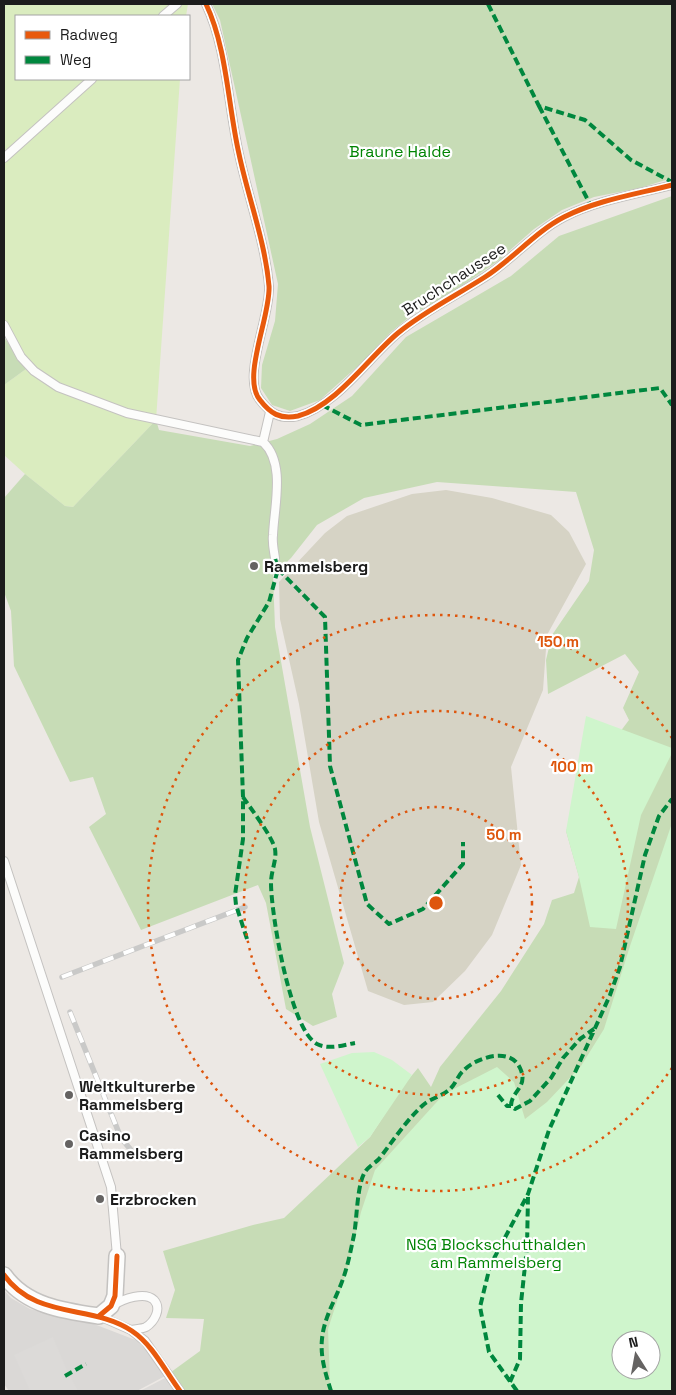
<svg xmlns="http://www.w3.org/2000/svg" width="676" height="1395" font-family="'Space Grotesk',sans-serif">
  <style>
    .residential { fill: #dad8d6 }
    .construction { fill: #d6d3c5 }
    .grass { fill: #daecbf }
    .forest { fill: #c7dcb6 }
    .park { fill: #cff5cc; fill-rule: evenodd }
    .parking { fill: #dcdad8 }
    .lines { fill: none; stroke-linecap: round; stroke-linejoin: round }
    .lane-casing { stroke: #c4c2c0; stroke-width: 10 }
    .street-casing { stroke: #c4c2c0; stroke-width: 18 }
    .lane { stroke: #fcfcfb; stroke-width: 8 }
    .street { stroke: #fcfcfb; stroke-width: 15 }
    .rail-casing { stroke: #c9c9c8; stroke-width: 5.5 }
    .rail { stroke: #fff; stroke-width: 4; stroke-dasharray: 11; stroke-linecap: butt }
    .quiet { stroke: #00873e; stroke-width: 4; stroke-dasharray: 8 4; stroke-linecap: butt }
    .cycleway-casing { stroke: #fff; stroke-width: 8 }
    .cycleway { stroke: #e8590c; stroke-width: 5 }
    .ring { fill: none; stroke: #de560d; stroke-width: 2.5; stroke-dasharray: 2.5 5 }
    .poi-dot { fill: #656362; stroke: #fff; stroke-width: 2 }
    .labels { text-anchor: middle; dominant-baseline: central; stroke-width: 4.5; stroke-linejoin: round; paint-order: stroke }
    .park-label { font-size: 16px; fill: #018403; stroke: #fff }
    .street-label { font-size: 16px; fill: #1c1c1c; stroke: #fff }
    .poi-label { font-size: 16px; font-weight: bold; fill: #1c1c1c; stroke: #fff; text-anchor: start }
    .centre { fill: #de560d; stroke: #fff; stroke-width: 2.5 }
    .ring-label { font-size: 15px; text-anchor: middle; font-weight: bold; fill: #de560d; stroke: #fff; stroke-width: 4.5; stroke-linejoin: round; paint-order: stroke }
  </style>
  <rect width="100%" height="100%" fill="#ece8e4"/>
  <!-- residential -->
  <path class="residential" d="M4,1290l7,8 19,11 64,15 44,17 29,34 -30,16h-128l-5,-7z"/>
  <!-- construction -->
  <path class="construction" d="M446,490l46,8 59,17 18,17 17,32 -39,71 -4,55 -32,77 10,98 -29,70 -27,36 -32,31 -29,3 -36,-14 -49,-169 -20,-118 -19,-85 -1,-37 46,-49 22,-17 65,-22z"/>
  <!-- grass -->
  <path class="grass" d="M4,4h184l-2,12h-170v63h164l-24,341 -83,87 -8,-1 -40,-32 -21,-19v-70l22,-16 -22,-42z"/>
  <!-- forest -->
  <path class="forest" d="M212,4h460v174l-32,10 -46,9 -32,13 -28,19 -36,32 -50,34 -35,19 -22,18 -32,33 -39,35 -30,11 -18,-6 -11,-17 1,-23 13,-44 3,-37 -58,-264z
    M672,196v1010l-88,149 81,36h-486l-12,-16 33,-24 4,-32 -38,-1 9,-28 -12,-39 90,-26 31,-7 86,-81 33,-51 15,-18 13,19 9,-20 61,-76 43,-67 8,-24 22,-7 5,-16 -13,-46 51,-95 12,-16 -6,-12 16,-36 -14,-18 -77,40 -2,-34 6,-25 37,-54 5,-31 -18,-58 -139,-10 -73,16 -47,27 -26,33 -18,17 2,52 35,200 34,136 -12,31 5,23 -24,9 -27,-17 -20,-106 -8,-18 -117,45 -52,-103 17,-13 -13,-37 -23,5 -56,-116 -3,-55 -7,-19v-94l21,-24 40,32 8,1 83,-87 3,10 91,16 27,-7 33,-15 42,-28 54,-59 105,-61 48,-40z
    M4,337l22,32 -22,16z"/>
  <!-- park -->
  <path class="park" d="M586,716l86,32v5l-31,62 -25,114 -26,-2 -11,-50 -13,-46z
    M672,823v568h-339l-3,-9 -2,-53 19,-59 14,-58 14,-42 69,-76 53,-27 17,15 11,37 22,-17 34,-36 23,-37 26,-83zM621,1340h30v30h-30z
    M374,1052l18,8 20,15 -42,62 -12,10 -38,-83 32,-11z"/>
  <!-- parking -->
  <path class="parking" d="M53,1337l13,31 12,23h-48l-16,-36z
    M169,1376l11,15h-40z"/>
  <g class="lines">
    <!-- lane casing -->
    <g class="lane-casing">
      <path id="lane" d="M206,4c21,44 22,102 33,150 9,43 26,87 30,132 2,29 -28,92 -9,114 10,13 20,20 38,16 38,-10 71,-59 100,-83 25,-21 59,-38 87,-56 28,-18 50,-45 79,-60 33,-17 73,-23 108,-32
        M163,16l14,-12
        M4,158l88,-79
        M4,325l17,32 13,14 24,16 69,26 136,29c23,21 11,65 10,93 -1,8 1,16 2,23
        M263,442l7,-30
        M4,861l107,326 6,69
        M114,1305c9,-6 31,-14 40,-5 8,9 0,22 -8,27 -4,2 -11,2 -15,3
        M99,1316l32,14 14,11 35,50"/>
    </g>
    <!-- street casing -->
    <g class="street-casing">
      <path id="street" d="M4,1275c22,31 60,36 95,41l12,-10 4,-10 2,-40"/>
    </g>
    <!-- lane -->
    <use href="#lane" class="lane"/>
    <!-- street -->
    <use href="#street" class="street"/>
    <!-- rail casing -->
    <g class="rail-casing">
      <path id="rail" d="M62,977l183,-70
        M70,1012l51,126 10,12"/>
    </g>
    <!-- rail -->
    <use href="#rail" class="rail"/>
    <!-- quiet -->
    <path class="quiet" d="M488,4l51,102 46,14 46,40 41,22
      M539,106l52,100
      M322,405l39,20 299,-37 12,17
      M278,569l47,48 5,149 37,138 22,20 34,-15 40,-45v-22
      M243,797c8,12 29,39 32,52 2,11 -4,22 -4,34 0,30 19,147 46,161 12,6 26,1 38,-1
      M247,939l-11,-34 -1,-10 8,-56v-42l-5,-137 9,-22 22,-36 9,-33 -3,-11
      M498,1095l9,11h4
      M65,1376l21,-12
      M510,1382l10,-23 1,-56 6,-56 1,-50
      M331,1391c-5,-16 -11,-34 -9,-52 2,-22 14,-40 21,-60 5,-14 8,-30 11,-44 3,-16 3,-51 11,-63 3,-5 10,-9 14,-13 14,-18 26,-37 43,-53 8,-8 22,-10 29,-18 5,-5 7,-13 13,-18 12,-12 46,-24 56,-2 9,19 -9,23 -9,38l4,3 15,-8 21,-23 12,-20 17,-19 14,-10
      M517,1391l-28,-39 -9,-45 10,-41 38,-72 21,-64 61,-135 10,-28 25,-112 14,-39 13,-17"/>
    <!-- cycleway casing -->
    <g class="cycleway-casing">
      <path id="cycleway" d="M206,4c21,44 22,102 33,150 9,43 26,87 30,132 2,29 -28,92 -9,114 10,13 20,20 38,16 38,-10 71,-59 100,-83 25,-21 59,-38 87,-56 28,-18 50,-45 79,-60 33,-17 73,-23 108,-32
        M4,1275c32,45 88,29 128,56 21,14 33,40 48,60
        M99,1316l12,-10 4,-10 2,-40"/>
    </g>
    <!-- cycleway -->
    <use href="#cycleway" class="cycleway"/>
  </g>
  <!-- distance rings -->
  <g class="ring">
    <circle cx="436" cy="903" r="96"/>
    <circle cx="436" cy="903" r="192"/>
    <path d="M672 1068A288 288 0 1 1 672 738"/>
  </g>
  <!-- markers -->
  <g class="poi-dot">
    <circle cx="254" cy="566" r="5"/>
    <circle cx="69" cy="1095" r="5"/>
    <circle cx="69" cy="1144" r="5"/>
    <circle cx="100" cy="1199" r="5"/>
  </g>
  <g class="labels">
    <!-- park labels -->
    <g class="park-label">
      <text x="400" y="151">Braune Halde</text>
      <text x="496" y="1244">NSG Blockschutthalden<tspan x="496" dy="18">am Rammelsberg</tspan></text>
    </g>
    <!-- street labels -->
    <g class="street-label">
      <text transform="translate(454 279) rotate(-33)">Bruchchaussee</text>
    </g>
    <!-- poi labels -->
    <g class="poi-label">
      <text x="264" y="566">Rammelsberg</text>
      <text x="79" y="1086">Weltkulturerbe<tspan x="79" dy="18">Rammelsberg</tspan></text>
      <text x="79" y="1135">Casino<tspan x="79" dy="18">Rammelsberg</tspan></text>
      <text x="110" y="1199">Erzbrocken</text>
    </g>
  </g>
  <circle cx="436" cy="903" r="8" class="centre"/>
  <g class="ring-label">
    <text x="558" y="647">150 m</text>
    <text x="572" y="772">100 m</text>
    <text x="504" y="840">50 m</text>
  </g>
  <!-- border -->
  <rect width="676" height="1395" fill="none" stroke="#1c1c1c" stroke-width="10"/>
  <!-- legend -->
  <rect x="15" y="15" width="175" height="65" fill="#ffffff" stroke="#a4a4a4"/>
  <rect x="25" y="31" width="25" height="8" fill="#e8590c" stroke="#a4a4a4"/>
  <text x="60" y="40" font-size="15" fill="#1c1c1c">Radweg</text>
  <rect x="25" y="56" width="25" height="8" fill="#00873e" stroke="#a4a4a4"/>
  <text x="60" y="65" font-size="15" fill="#1c1c1c">Weg</text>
  <!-- north arrow -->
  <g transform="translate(636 1355) rotate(349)"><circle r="24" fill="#ffffff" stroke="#a4a4a4"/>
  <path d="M0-4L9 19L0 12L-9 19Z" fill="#656362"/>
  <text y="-8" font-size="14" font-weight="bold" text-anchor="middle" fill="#1c1c1c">N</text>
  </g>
</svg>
